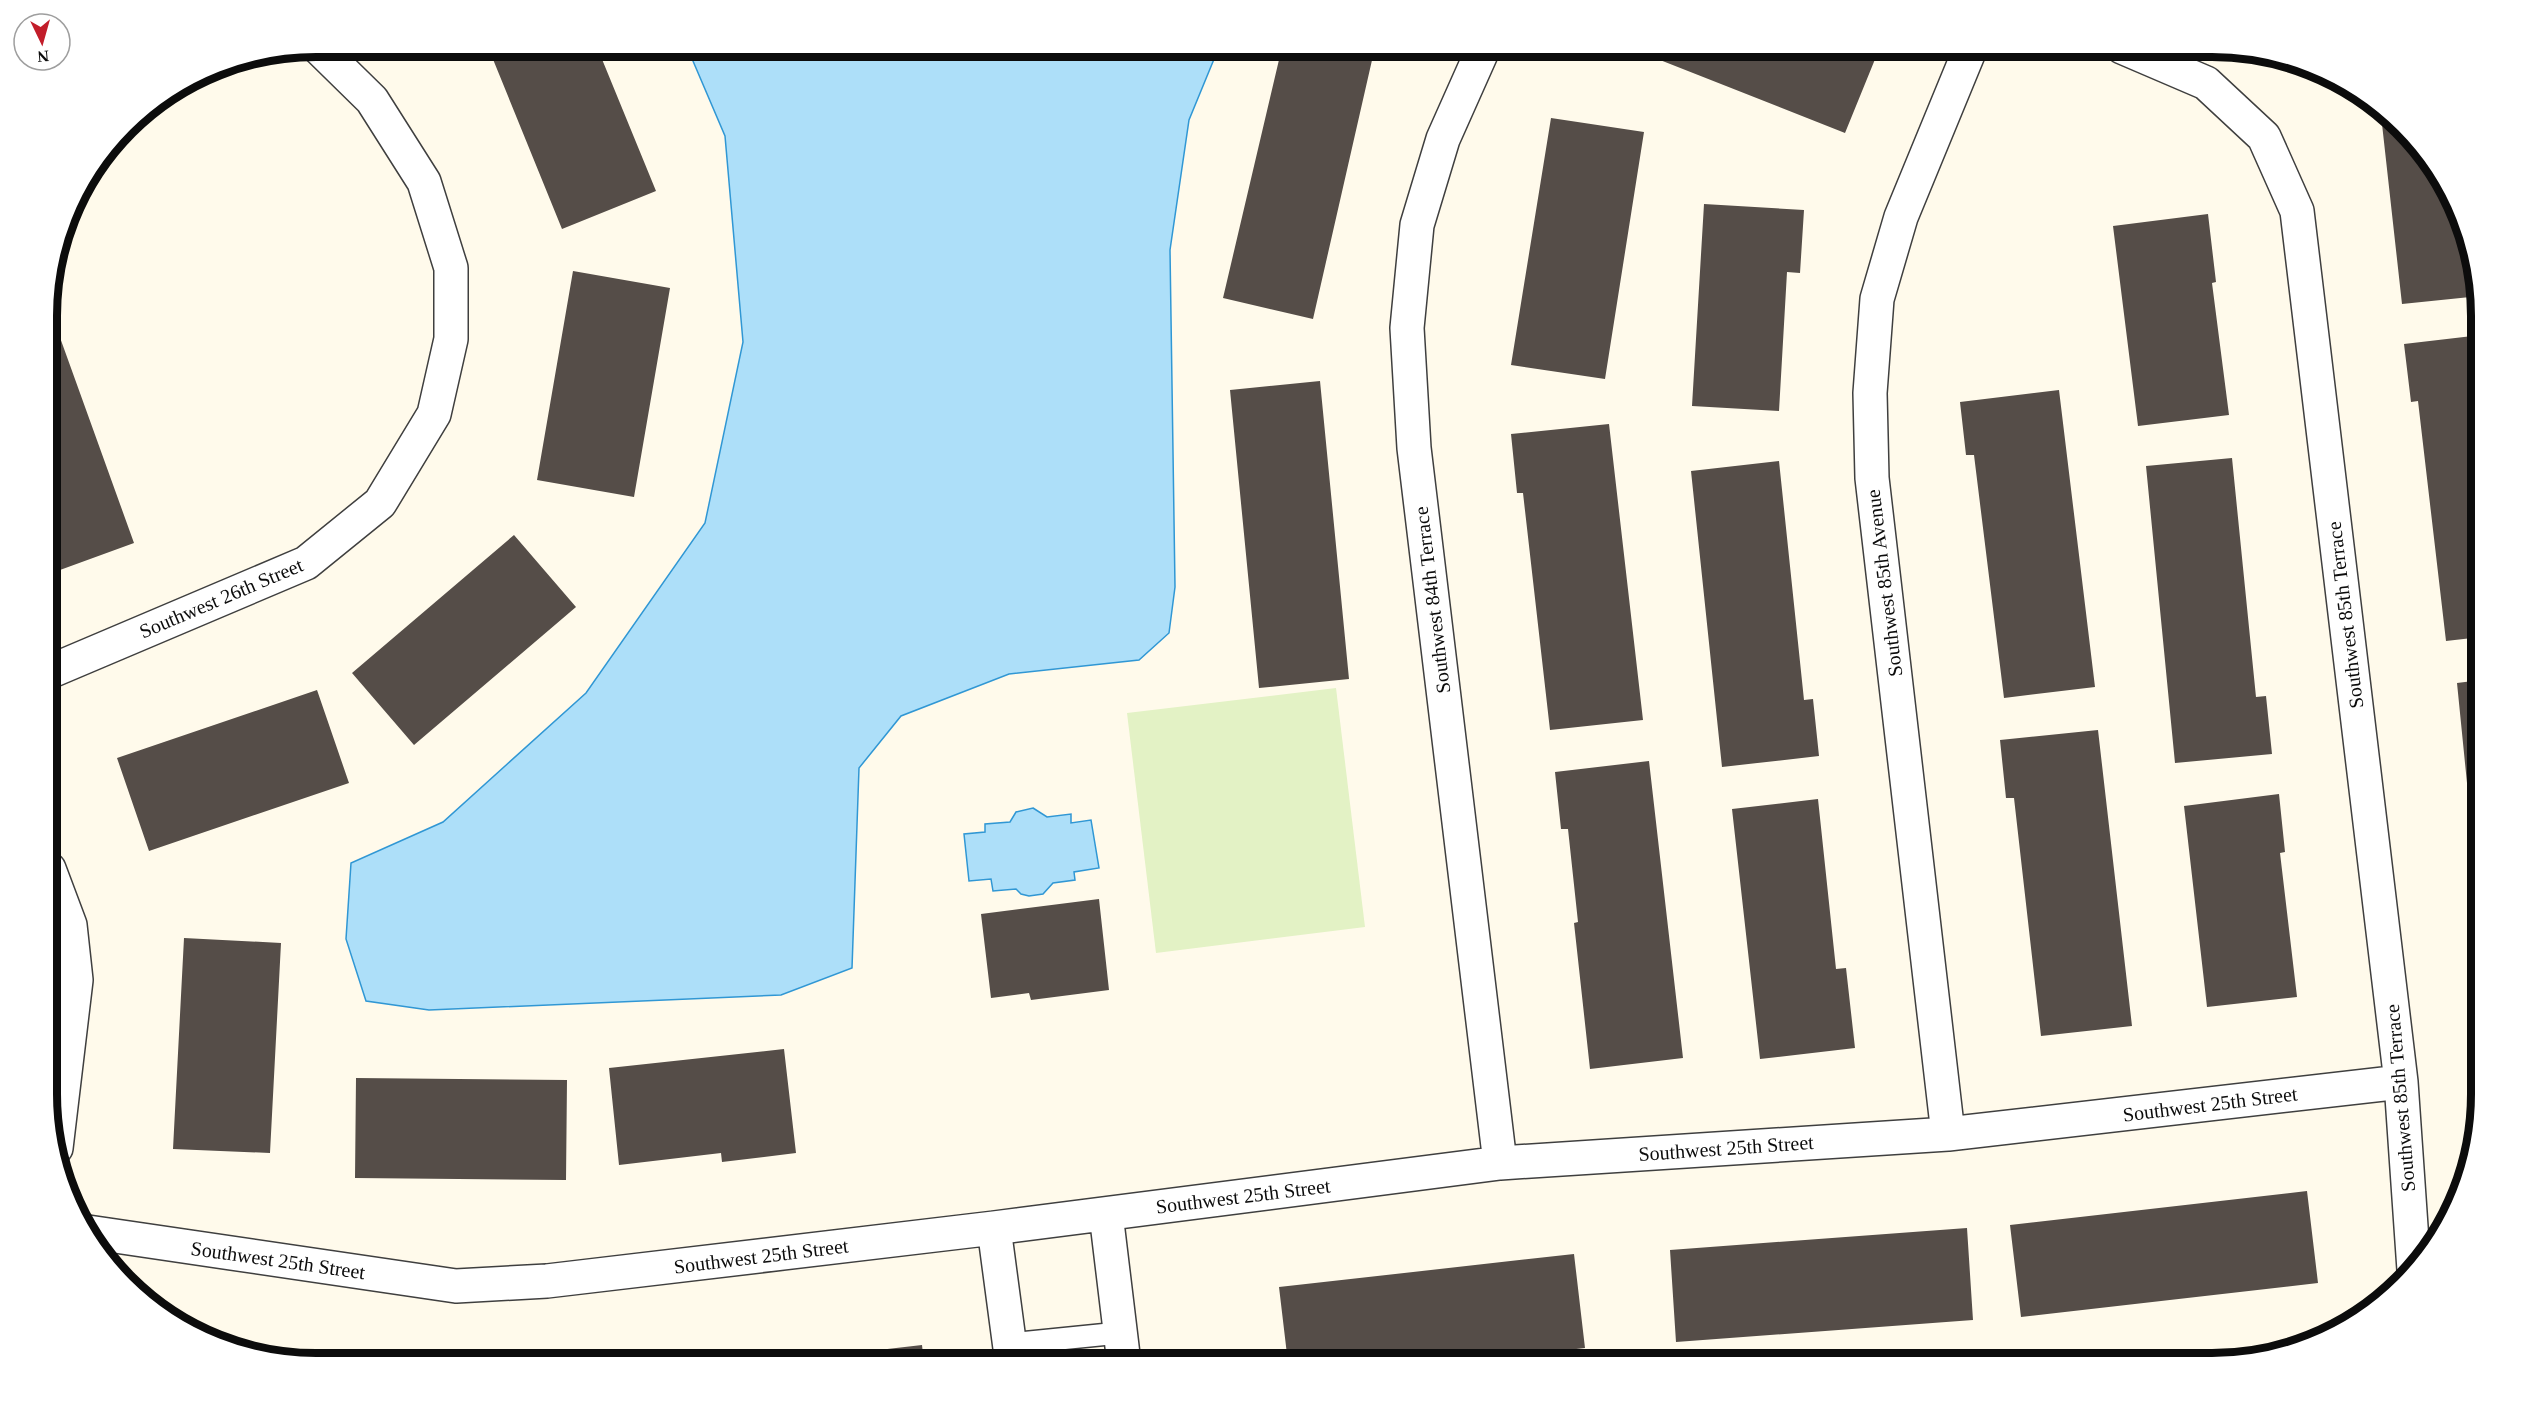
<svg xmlns="http://www.w3.org/2000/svg" width="2528" height="1410" font-family="Georgia,serif">
  <style>
    .pitch { fill: #e3f2c5 }
    .water { fill: #addff9; stroke: #3097d4; stroke-width: 1.5 }
    .building { fill: #554d48 }
    .lines { fill: none; stroke-linecap: round; stroke-linejoin: round }
    .lane-casing { stroke: #3f3f3f; stroke-width: 24 }
    .street-casing { stroke: #3f3f3f; stroke-width: 36 }
    .lane { stroke: #fff; stroke-width: 21 }
    .street { stroke: #fff; stroke-width: 33 }
    .labels { text-anchor: middle; dominant-baseline: central; stroke-width: 6; stroke-linejoin: round; paint-order: stroke }
    .street-label { font-size: 20px; fill: #0c0c0c; stroke: #fff }
    .rim { fill: none; stroke: #0c0c0c; stroke-width: 8 }
  </style>
  <rect width="100%" height="100%" fill="#fffaeb"/>
  <!-- pitch -->
  <path class="pitch" d="M1336,688l29,239 -209,26 -29,-240z"/>
  <!-- water -->
  <path class="water" d="M687,47h532l-30,73 -19,130 5,337 -6,46 -30,27 -130,14 -108,42 -42,52 -7,200 -71,27 -352,15 -63,-9 -20,-62 5,-76 92,-41 143,-129 119,-170 38,-181 -18,-206z
    M1033,808l14,9 24,-3v9l20,-3 8,48 -25,4 1,8 -22,3 -10,11 -14,2 -8,-2 -5,-5 -23,2 -2,-12 -22,2 -5,-47 21,-2v-8l25,-2 6,-10z"/>
  <!-- building -->
  <path class="building" d="M488,47h109l59,144 -94,38z
    M1282,47h93l-62,272 -90,-21z
    M1627,47h253l-35,86z
    M2381,115l55,52 31,63 13,66 -78,8z
    M1551,118l93,14 -39,247 -94,-14z
    M1704,204l100,6 -4,63 -13,-1 -8,139 -87,-5z
    M2208,214l8,68 -4,1 17,132 -91,11 -25,-200z
    M573,271l97,17 -36,209 -97,-17z
    M49,307l85,236 -85,31z
    M2481,335v302l-35,4 -28,-240 -7,1 -7,-58z
    M1320,381l29,298 -90,9 -29,-298z
    M2059,390l36,297 -91,11 -30,-243h-8l-6,-53z
    M1609,424l34,296 -93,10 -27,-237h-6l-6,-59z
    M2232,458l24,239 10,-1 6,58 -97,9 -29,-297z
    M1779,461l25,239 9,-1 6,57 -97,11 -31,-296z
    M514,535l62,72 -162,138 -62,-72z
    M2481,680v251l-7,1 -7,-79h7l-17,-170z
    M317,690l32,93 -200,68 -32,-93z
    M2098,730l34,296 -91,10 -27,-238h-8l-6,-58z
    M1649,761l34,297 -93,11 -16,-146 4,-1 -10,-93h-7l-6,-57z
    M2279,794l6,58 -5,1 17,144 -90,10 -23,-201z
    M1818,799l18,170 10,-1 9,80 -95,11 -28,-250z
    M1099,899l10,91 -78,10 -2,-7 -38,5 -10,-84z
    M184,938l97,5 -11,210 -97,-4z
    M784,1049l12,104 -74,9 -1,-9 -102,12 -10,-97z
    M356,1078l211,2 -1,100 -211,-2z
    M2307,1191l11,92 -297,34 -11,-92z
    M1967,1228l6,92 -297,22 -6,-92z
    M1574,1254l11,94 -130,15h-167l-9,-76z
    M922,1345l2,18h-149v-1z"/>
  <g class="lines">
    <!-- lane casing -->
    <g class="lane-casing">
      <path id="lane" d="M1010,1344l109,-11"/>
    </g>
    <!-- street casing -->
    <g class="street-casing">
      <path id="street" d="M1484,47l-41,92 -26,86 -10,103 7,120 86,715
        M2122,47l84,36 58,54 33,74 104,871 13,188
        M49,672l257,-109 74,-60 54,-89 17,-75v-71l-27,-86 -52,-82 -54,-53
        M49,869l21,56 6,55 -20,168
        M1948,1134l-76,-656 -2,-85 7,-94 24,-82 70,-170
        M1106,1214l18,149
        M994,1228l18,135
        M88,1232l368,54 91,-5 447,-53 506,-65 448,-29 453,-52"/>
    </g>
    <!-- lane -->
    <use href="#lane" class="lane"/>
    <!-- street -->
    <use href="#street" class="street"/>
  </g>
  <g class="labels">
    <!-- street labels -->
    <g class="street-label">
      <text transform="translate(1884 583) rotate(-97)">Southwest 85th Avenue</text>
      <text transform="translate(221 598) rotate(-23)">Southwest 26th Street</text>
      <text transform="translate(1432 600) rotate(-97)">Southwest 84th Terrace</text>
      <text transform="translate(2345 615) rotate(-97)">Southwest 85th Terrace</text>
      <text transform="translate(2400 1098) rotate(-95)">Southwest 85th Terrace</text>
      <text transform="translate(2210 1104) rotate(-7)">Southwest 25th Street</text>
      <text transform="translate(1726 1148) rotate(-4)">Southwest 25th Street</text>
      <text transform="translate(1243 1196) rotate(-7)">Southwest 25th Street</text>
      <text transform="translate(761 1256) rotate(-7)">Southwest 25th Street</text>
      <text transform="translate(278 1260) rotate(8)">Southwest 25th Street</text>
    </g>
  </g>
  <!-- crop -->
  <path d="M0 0H2528V1410H0ZM316 57H2212A259 259 0 0 1 2471 316V1094A259 259 0 0 1 2212 1353H316A259 259 0 0 1 57 1094V316A259 259 0 0 1 316 57Z" fill="#fff" fill-rule="evenodd"/>
  <path class="rim" d="M316 57H2212A259 259 0 0 1 2471 316V1094A259 259 0 0 1 2212 1353H316A259 259 0 0 1 57 1094V316A259 259 0 0 1 316 57Z"/>
  <!-- north arrow -->
  <g transform="translate(42 42) rotate(175)"><circle r="28" fill="#ffffff" stroke="#9e9e9e" stroke-width="1.5"/>
  <path d="M0-4.5L10 22L0 15L-10 22Z" fill="#c21d2a"/>
  <text y="-9" font-size="16" font-weight="bold" text-anchor="middle" fill="#0c0c0c">N</text>
  </g>
</svg>
